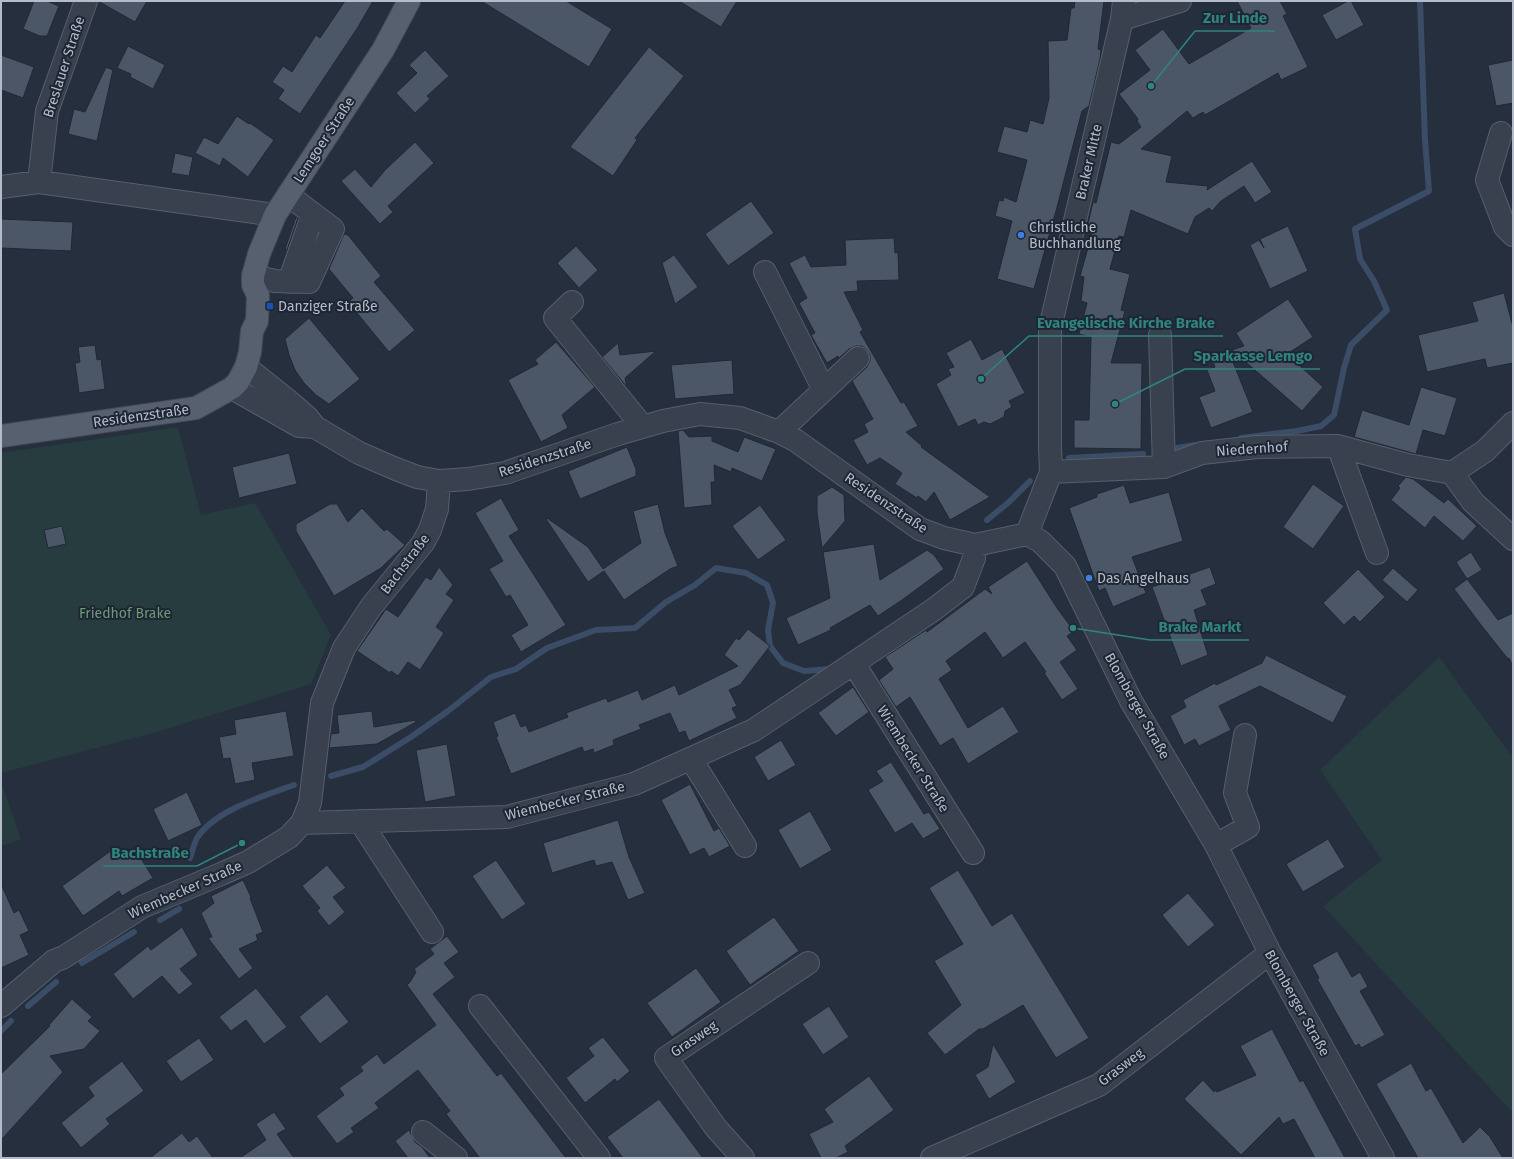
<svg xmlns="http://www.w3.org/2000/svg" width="1514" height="1159" font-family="'Fira Sans',sans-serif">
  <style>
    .green { fill: #273c3f }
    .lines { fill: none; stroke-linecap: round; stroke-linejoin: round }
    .stream { stroke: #3b4c66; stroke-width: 6 }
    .building { fill: #4b5667; stroke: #202835 }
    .minor-casing { stroke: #575f6c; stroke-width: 24 }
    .major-casing { stroke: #424a57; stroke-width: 24 }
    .minor { stroke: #39414e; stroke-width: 22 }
    .major { stroke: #57606e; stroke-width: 22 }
    .shop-dot { fill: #3f7fe0; stroke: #1e2633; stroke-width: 1.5 }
    .transit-dot { fill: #1a4fb4; stroke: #1e2633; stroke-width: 1.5 }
    .labels { text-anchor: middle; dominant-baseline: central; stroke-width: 4; stroke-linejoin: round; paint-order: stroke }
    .street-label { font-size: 14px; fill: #b5bcc9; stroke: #1e2633 }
    .poi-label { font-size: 14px; fill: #b5bcc9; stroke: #1e2633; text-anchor: start }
    .park-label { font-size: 14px; fill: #6d9977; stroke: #1e2633 }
    .leader { fill: none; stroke: #308480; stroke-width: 1.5 }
    .callout-dot { fill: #308480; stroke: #1e2633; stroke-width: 1.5 }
    .callout-label { font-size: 15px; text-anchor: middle; font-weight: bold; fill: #308480; stroke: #1e2633; stroke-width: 4; stroke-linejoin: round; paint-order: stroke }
  </style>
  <rect width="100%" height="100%" fill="#252f3e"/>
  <!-- green -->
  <path class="green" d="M178,427l23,88 54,-12 76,132 -20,49 -154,48 -156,41v-320z
    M1439,657l74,101v355l-190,-207 59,-46 -62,-90z
    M1,782l20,57 -20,7z"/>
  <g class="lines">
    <!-- stream -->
    <path class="stream" d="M1241,438l56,-7 24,-5 13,-11 10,-47 7,-23 36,-35 -13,-29 -14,-22 -5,-30 74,-38 -4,-51 -5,-139
      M1177,448l18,-3
      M1069,458l74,-4
      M987,520l22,-18 21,-21
      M331,776l32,-9 48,-30 37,-26 43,-34 25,-8 31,-21 49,-18 39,-2 31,-26 29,-17 21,-17 30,5 21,12 6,18 -5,27 2,16 13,17 21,8 27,-2
      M190,858c2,-6 4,-14 7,-20 18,-28 67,-42 97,-53
      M160,920l19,-11
      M82,963l52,-31
      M28,1006l28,-24
      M1,1031l10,-10"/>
  </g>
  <!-- building -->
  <path class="building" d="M34,1h13l12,5 -12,30h-7l-17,-7z
    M98,1h49l-12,21z
    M345,1h28l-15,26 -58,87 -22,-15 6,-9 -12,-8 11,-16 9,6 24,-37 4,3z
    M481,1h85l46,28 -23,38z
    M679,1h58l-16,26z
    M1075,1h29l-6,48 3,1 -1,9 -11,47 -7,5 -26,100 -22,78 -37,-10 15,-58 -17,-5 4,-16 4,1 1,-4 12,5 11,-42 -30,-8 7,-26 23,6 3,-12 13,4 6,-26 -1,-57 19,-1 4,-32h3z
    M1237,1h43l7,13 -4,2 25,51 -27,13 -3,-7 -73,42 -2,-3 -10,6 -6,-7 -46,38 31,7 -6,26 42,4 -1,4 45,-29 20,31 -17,11 -11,-17 -23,15 -9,10 -3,-3 -14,9 -7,17 -57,-24 -7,27 -5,-1 -9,33 20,5 -9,36 4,1 -14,52h31l-1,86 -67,-1v-28h15l2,-83 -12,-3 8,-31 -6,-2 3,-24 -4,-1 13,-46 -6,-2 6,-26 3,1 15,-61 8,2 22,-17 -4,-6 1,-2 -19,-25 31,-24 -15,-20 28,-21 26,35 62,-36z
    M1348,1h3l13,24 -28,15 -14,-25z
    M128,46l37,19 -12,24 -23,-12 1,-3 -14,-6z
    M649,47l35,29 -49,62 2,2 -24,36 -43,-29z
    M425,50l24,26 -22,20 3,3 -15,14 -19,-20 21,-20 -8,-8z
    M1,55l33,12 -11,31 -22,-8z
    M1513,60v43l-17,3 -8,-41z
    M106,67l7,3 -16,71 -29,-7 6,-25 11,3z
    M237,116l12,8 1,-1 24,17 -26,37 -25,-19 -3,8 -25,-13 9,-16 14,7z
    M415,142l19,21 -46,43 5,6 -13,12 -39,-43 14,-12 16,18 14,-17z
    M175,153l18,4 -4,19 -18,-3z
    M751,201l23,32 -46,33 -23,-32z
    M296,217l2,1 -11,32 -2,-1z
    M1,219l72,3 -2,29 -70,-3z
    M1288,226l20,45 -38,18 -20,-44 9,-5 5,8 -4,-9z
    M344,234l4,1 33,41 -7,6 41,48 -26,22 -41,-50 5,-4 -24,-29z
    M894,238l1,15 3,-1 1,28 -42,1 1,10 -14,1 19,38 -3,2 41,71 3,-1 14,24 -12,6 16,14 -1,1 69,50 -40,23 -16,-28 -8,10 -8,-6 -1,2 -22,-14 7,-11 -22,-15 -13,7 -14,-25 15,-8 -4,-8 9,-5 -21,-38 15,-14 3,-6v-6l-3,-5 -5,-4h-6l-7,3 -10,9 -1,-2 -11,7 -16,-28 4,-2 -16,-30 8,-5 -18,-35 16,-8 6,12 35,-2 -1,-25z
    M576,246l22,24 -19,18 -22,-25z
    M674,255l24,32 -23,17 -13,-41z
    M1504,293l9,34v36l-26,5 -2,-9 -58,13 -9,-37 60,-14 -6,-19z
    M1288,299l25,38 -26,17 36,33 -21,24 -70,-61 12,-4 -8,-13z
    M309,318l51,61 -31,25 -13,-9 -12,-12 -9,-13 -6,-15 -4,-16z
    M971,339l11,21 20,-11 23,44 -16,8 3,6 -7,4 -1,6 -14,7 -6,-2 -6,3 -3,-6 -17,8 -22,-43 15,-9 -3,-6 6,-2 -8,-14z
    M556,342l39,45 -33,28 6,13 -27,14 -33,-62 30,-16 -3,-4z
    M618,343l2,12 36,-4 -31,27 2,9 -25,-30z
    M95,345l2,15 4,-1 4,30 -26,4 -4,-30 5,-1 -2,-15z
    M1229,352l24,60 -42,16 -12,-31 16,-6 -8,-21 8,-3 -3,-9z
    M732,360l2,34 -59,5 -4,-34z
    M1421,387l36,11 -12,38 -22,-6 -7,24 -62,-17 8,-27 47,15z
    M683,430l6,7 23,-1v5l26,11 6,-15 32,12 -14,32 -30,-13 -1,4 -17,-7 1,17h-4l1,23 -28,3 -6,-77z
    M627,447l9,22v7l-56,23 -12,-28z
    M289,453l8,31 -58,14 -7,-31z
    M1406,477l7,2 31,24 4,-4 29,27 -14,15 -29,-25 -9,12 -34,-28 9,-12 -2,-2z
    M1313,484l31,22 -31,43 -30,-22z
    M1124,485l6,18 39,-11 14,49 -51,16 14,36 -33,14 -8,-19 -6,3 -30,-83 28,-11v-3z
    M832,487l12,8 1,26 -23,27 -5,-35v-17z
    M501,498l18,32 -10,6 57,89 -45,27 -10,-17 17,-10 -18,-30 -4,2 -17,-28 14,-8 -28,-48z
    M330,504h7l11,18 14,-14 22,23 3,-2 18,16 -24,23 -47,28 -38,-65v-7z
    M658,504l7,29 13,33 -8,3 -46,31 -20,-29 -16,11 -42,-63 1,-1 41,29 15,22 38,-26 -8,-32z
    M760,505l26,35 -28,20 -26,-34z
    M62,526l4,18 -18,4 -4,-18z
    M874,544l6,36 47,-30 7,5 10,14 -42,31 -24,16 -8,-11 -40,23 1,2 -33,15 -12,-27 44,-20 -7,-46z
    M1471,552l11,18 -15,9 -11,-17z
    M1027,561l30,47 17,23 -7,5 10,14 -17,12 18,27 -16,11 -18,-27 2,-1 -21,-30 -22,16 -18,-26 -39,29 6,9 -13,9 29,49 35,-22 16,26 -51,32 -15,-26 -13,8 -30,-49 -14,10 -17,-27 14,-11 -8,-12 41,-27 1,2 58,-43 7,5 -4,-7z
    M439,567l14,18 -7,9 8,6 -18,27 8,6 -24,37 -12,-8 -10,14 -7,-5 -1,2 -33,-22 29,-42 12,8 28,-40 5,3z
    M1210,567l6,17 -15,6 6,15 -13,5 14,45 -27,11 -29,-79z
    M1393,568l25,22 -11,12 -25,-22z
    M1358,569l27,28 -25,25 -6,-6 -10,9 -21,-22z
    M1467,579l31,41 15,-7v54l-4,-9 -1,1 -27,-34 -27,-36z
    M748,629l22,17 -30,39 -11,5 8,16 -5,2 5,10 -48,23 -4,-10 -6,2 -9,-20 -31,12 2,4 -28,11 1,5 -20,8 -1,-4 -9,3 -2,-5 -71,27 -15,-37 2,-1 -5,-14 22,-9 6,14 5,-2 3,7 39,-15 -2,-4 40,-15 2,4 30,-12 4,10 33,-15 4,10 59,-29 -14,-11 12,-17 3,2z
    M1266,655l81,41 -14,27 -73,-37 -41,20 12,24 -32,16 -4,-7 -11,6 -14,-29 16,-9 -3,-7 32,-17 1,2 46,-22z
    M853,687l16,25 -33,24 -18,-23z
    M286,711l8,45 -42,7 3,17 -20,4 -5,-26 -7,1 -4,-22 17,-3 -2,-14z
    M372,711l2,16 41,-7 1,2 -39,22 -48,4 2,-14 8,-1 -2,-18z
    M781,740l15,25 -28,16 -14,-24z
    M447,744l9,52 -31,6 -9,-52z
    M891,762l33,52 5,-2 11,17 -17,10 -11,-16 -17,10 -27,-43 15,-9 -7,-10z
    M690,784l24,47 5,-3 11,18 -21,11 -5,-9 -14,7 -29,-55z
    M187,792l15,33 -34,16 -15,-32z
    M810,811l22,39 -32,19 -22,-39z
    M618,820l11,37 16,36 -17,7 -16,-38 -16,4 -2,-6 -42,13 -9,-30z
    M1328,839l17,28 -42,25 -17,-28z
    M134,847l19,31 -31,18 -3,-5 -36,25 -21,-30 50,-36 4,7z
    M496,860l30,44 -24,16 -30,-44z
    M327,865l19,23 -13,9 12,15 -16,14 -12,-15 3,-3 -18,-22z
    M958,870l34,56 20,-13 77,125 -33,20 -33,-53 -40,24h-4l-34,26 -18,-22 34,-28 -27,-44 29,-17 -34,-56z
    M243,880l8,17 -1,1 13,34 -7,3 2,5 -19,9 14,19 -14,11 -31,-41 4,-1 -11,-24 13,-10 -3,-7z
    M1,884l13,29 5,-3 10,21 -9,4 9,20 -28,13z
    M1188,893l27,32 -27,22 -26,-32z
    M774,917l25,34 -49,34 -24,-34z
    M182,927l16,28 -18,14 13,15 -14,11 -17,-19 -29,23 -20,-25 35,-28 3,4z
    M447,936l12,16 -15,11 11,14 -22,17 64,82 4,-3 65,85h-86l-34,-44 4,-3 -32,-41 -43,33 4,5 -28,20 3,4 -17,12 -21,-28 28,-21 -5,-7 24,-17 -3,-4 17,-13 7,10 52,-39 -29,-40 3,-3 6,-10 -2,-3 20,-15 -4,-5z
    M1337,951l15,26 8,-5 8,15 -8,4 25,44 -24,13 -2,-4 -4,2 -38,-67 2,-1 -7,-13z
    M696,968l25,34 -49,35 -25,-34z
    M256,988l31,39 -23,17 -18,-24 -15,11 -12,-14z
    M327,994l22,28 -29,22 -21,-27z
    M72,999l20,18 -4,4 12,10 -16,18 -34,7 13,16 -62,68v-66l49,-48 -1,-1z
    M829,1006l20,31 -26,18 -21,-31z
    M1272,1029l28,53 3,-2 42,78h-30l-21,-39 -11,5 -4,-7 -38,38 -57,-56 19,-19 11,12 1,-2 2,2 39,-17 -16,-29z
    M603,1037l27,34 -13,11 -2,-3 -30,24 -19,-25 28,-22 -6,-8z
    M199,1038l15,22 -33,22 -15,-21z
    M993,1044l23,38 -27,17 -14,-24 13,-8z
    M122,1061l22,30 -38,28 4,5 -29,24 -20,-25 33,-27 -6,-9z
    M1411,1063l15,28 5,-3 32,55 17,-16 10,10 13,21h-85l-42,-74z
    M869,1076l25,34 -49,36 3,6 -12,6h-15l-12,-24 24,-12 -9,-13z
    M659,1099l44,59h-80l-16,-21z
    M274,1112l12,17 -9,5 17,24h-54l26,-18 -10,-16z
    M409,1130l6,12 7,5 8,11h-22l-13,-17z
    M182,1133l7,9 8,-6 16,22h-63z"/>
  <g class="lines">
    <!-- minor casing -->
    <g class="minor-casing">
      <path id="minor" d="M1122,19l58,-18
        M1501,133l-14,47 18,47 8,8
        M39,182l8,-71 39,-110
        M1,187l38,-5 236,33
        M765,272l59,118
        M253,276l22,5 34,1 24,-53 -45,-34
        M289,282l24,-68
        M572,302l-17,16 88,109
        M1160,335l4,132
        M246,367l45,36 16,14 8,10 44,26 37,16 21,8 22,4 29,-2 37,-6 113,-39 45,-13 37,-7 40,4 39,14 16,8 125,89 24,9 31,7 52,-11
        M232,388l67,38 16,1
        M779,432l79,-74
        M1338,446l39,107
        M1051,472l113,-5 38,-14 55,-6 81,-1 70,19 44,8 21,29 40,37
        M1452,473l33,-22 28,-28
        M1027,534l13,7 25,25 66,135 85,144 54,108 113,205
        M1027,534l24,-62 -1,-24v-120l72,-309 2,-18
        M854,664l119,189
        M691,759l54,87
        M360,821l72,111
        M302,823l205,-6 127,-33 120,-54 179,-120 30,-23 11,-29 1,-13
        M1216,845l32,-18 -13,-34 10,-58
        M1,1006l53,-45 10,-4 78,-50 79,-33 27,-12 41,-25 13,-14 8,-20 12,-100 22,-55 27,-41 52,-64 7,-13 7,-21 2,-28
        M480,1006l119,152
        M423,1132l33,26
        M743,1158l-27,-30 -50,-70 142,-95
        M932,1158l167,-73 171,-132"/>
    </g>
    <!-- major casing -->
    <g class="major-casing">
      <path id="major" d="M1,436l195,-28 36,-20 6,-6 8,-15 4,-15 2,-21 5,-10 1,-26 -5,-10v-9l6,-22 16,-39 108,-165 26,-49"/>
    </g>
    <!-- minor -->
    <use href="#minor" class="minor"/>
    <!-- major -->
    <use href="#major" class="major"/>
  </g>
  <!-- markers -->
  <g class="shop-dot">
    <circle cx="1021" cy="235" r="4"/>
    <circle cx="1089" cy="578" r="4"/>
  </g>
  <rect class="transit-dot" x="266" y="302" width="8" height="8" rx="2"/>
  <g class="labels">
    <!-- street labels -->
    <g class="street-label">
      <text transform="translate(64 67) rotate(-72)">Breslauer Straße</text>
      <text transform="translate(324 140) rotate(-57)">Lemgoer Straße</text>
      <text transform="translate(1089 162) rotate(-77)">Braker Mitte</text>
      <text transform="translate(141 416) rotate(-8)">Residenzstraße</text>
      <text transform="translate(1252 449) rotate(-4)">Niedernhof</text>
      <text transform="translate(545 458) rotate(-18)">Residenzstraße</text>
      <text transform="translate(886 503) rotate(34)">Residenzstraße</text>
      <text transform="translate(405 564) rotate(-53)">Bachstraße</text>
      <text transform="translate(1137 706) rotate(61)">Blomberger Straße</text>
      <text transform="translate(913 759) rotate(58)">Wiembecker Straße</text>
      <text transform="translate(565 801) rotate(-14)">Wiembecker Straße</text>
      <text transform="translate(185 890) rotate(-24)">Wiembecker Straße</text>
      <text transform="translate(1297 1003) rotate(61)">Blomberger Straße</text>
      <text transform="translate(694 1039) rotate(-34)">Grasweg</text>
      <text transform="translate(1121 1067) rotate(-37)">Grasweg</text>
    </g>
    <!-- poi labels -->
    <g class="poi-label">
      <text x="1029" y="227">Christliche<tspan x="1029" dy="16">Buchhandlung</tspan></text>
      <text x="278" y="306">Danziger Straße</text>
      <text x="1097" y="578">Das Angelhaus</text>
    </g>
    <!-- park labels -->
    <g class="park-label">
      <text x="125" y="613">Friedhof Brake</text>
    </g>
  </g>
  <!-- callouts -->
  <path class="leader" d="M1151 86L1195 31H1275M981 379L1029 336H1223M1115 404L1185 369H1320M1073 628L1150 640H1249M242 843L197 866H103"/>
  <g class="callout-dot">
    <circle cx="1151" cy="86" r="4"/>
    <circle cx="981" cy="379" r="4"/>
    <circle cx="1115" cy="404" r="4"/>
    <circle cx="1073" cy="628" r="4"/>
    <circle cx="242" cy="843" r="4"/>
  </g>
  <g class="callout-label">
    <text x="1235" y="23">Zur Linde</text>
    <text x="1126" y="328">Evangelische Kirche Brake</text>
    <text x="1253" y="361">Sparkasse Lemgo</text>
    <text x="1200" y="632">Brake Markt</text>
    <text x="150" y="858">Bachstraße</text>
  </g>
  <!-- border -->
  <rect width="1514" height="1159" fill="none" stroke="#b5bcc9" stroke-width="4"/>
</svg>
